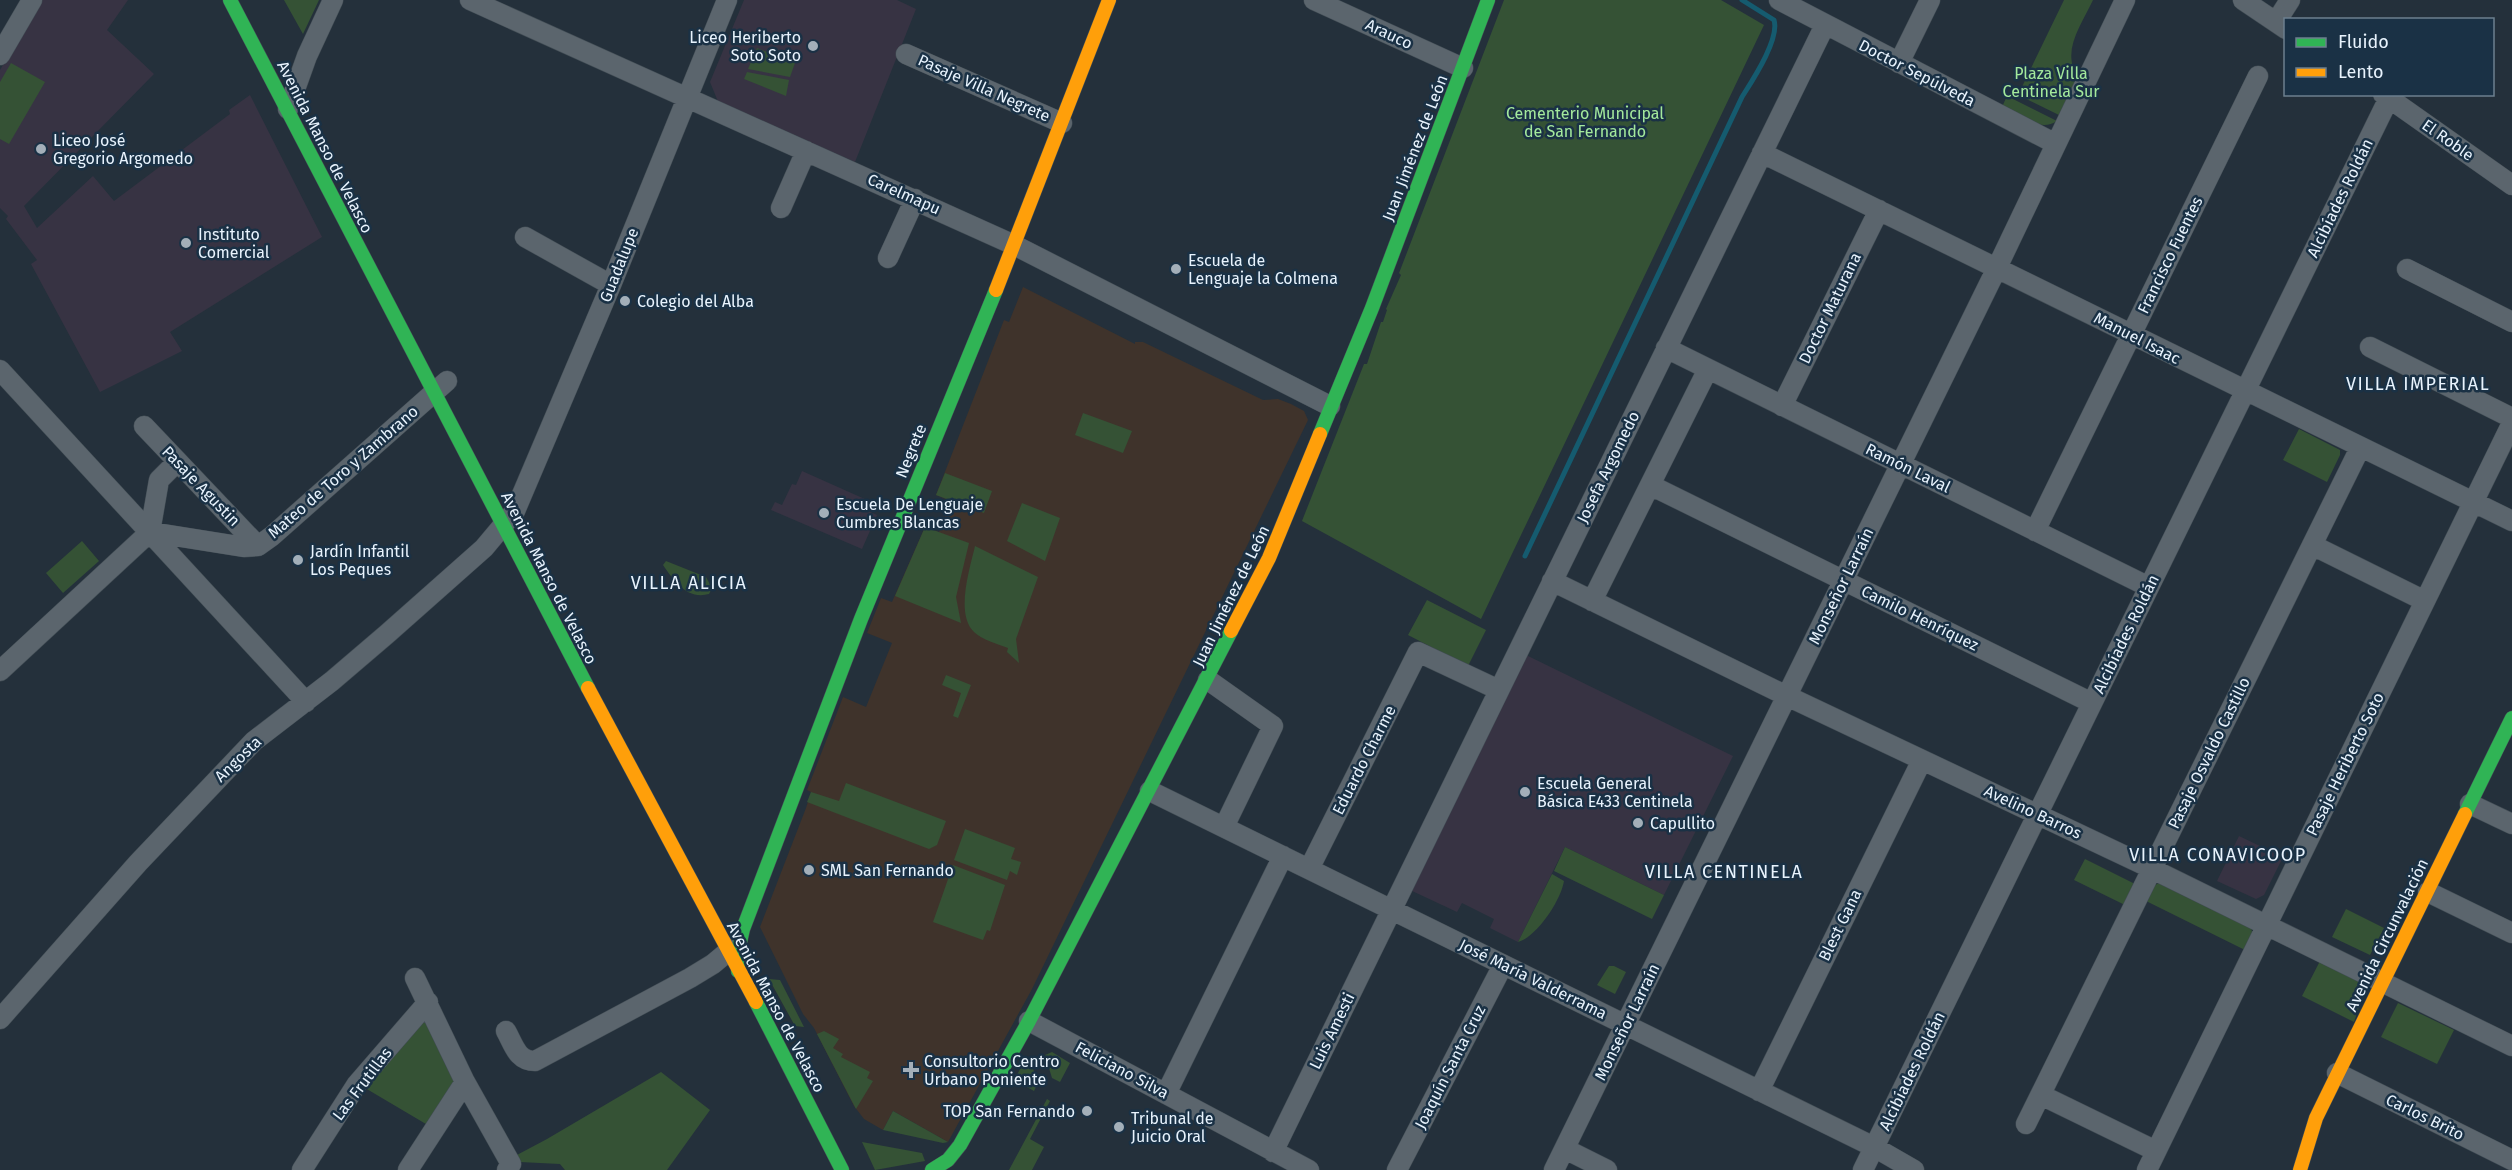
<svg xmlns="http://www.w3.org/2000/svg" width="2512" height="1170" font-family="'Fira Sans',sans-serif">
  <style>
    .education { fill: #373343 }
    .medical { fill: #3f332b }
    .green { fill: #355235 }
    .lines { fill: none; stroke-linecap: round; stroke-linejoin: round }
    .stream { stroke: #155b6f; stroke-width: 5 }
    .street-casing { stroke: #424d55; stroke-width: 21 }
    .fast-casing { stroke: #424d55; stroke-width: 15 }
    .slow-casing { stroke: #424d55; stroke-width: 15 }
    .street { stroke: #5b656d; stroke-width: 20 }
    .fast { stroke: #30b455; stroke-width: 14 }
    .slow { stroke: #ff9f0a; stroke-width: 14 }
    .poi-dot { fill: #a3afb9; stroke: #1a3145; stroke-width: 2 }
    .labels { text-anchor: middle; dominant-baseline: central; stroke-width: 5; stroke-linejoin: round; paint-order: stroke }
    .street-label { font-size: 16px; fill: #e8f3fd; stroke: #1a3145 }
    .poi-label { font-size: 16px; fill: #e8f3fd; stroke: #1a3145; text-anchor: start }
    .park-label { font-size: 16px; fill: #a4e99c; stroke: #1a3145 }
    .neighbourhood-label { font-size: 18px; letter-spacing: 1.5px; fill: #e8f3fd; stroke: #1a3145 }
  </style>
  <rect width="100%" height="100%" fill="#24303b"/>
  <!-- education -->
  <path class="education" d="M41,0h87l-21,30 47,44 -130,132 13,22 56,-52 21,25 116,-87 -1,-4 21,-15 72,142 -152,95 12,19 -82,41 -69,-128 6,-4 -31,-41 2,-3 -8,-8v-138z
    M744,0h153l19,9 -61,153 -136,-58 -9,-22z
    M802,471l65,29 -3,9 13,6 -15,34 -91,-39 4,-8 7,3 10,-21 4,1z
    M1526,655l207,101 -69,139 -99,-48 -47,95 -28,-14 4,-9 -32,-16 -5,9 -47,-22z
    M2239,836l44,21 -19,38 -8,4 -39,-18z"/>
  <!-- medical -->
  <path class="medical" d="M1023,287l112,57v-2h8l120,58 15,-1 13,5 13,7 4,9 -276,569 -84,153 -55,-31 -10,19 -19,-11 -10,-13 -40,-78 -11,-14 -43,-87 46,-119 5,-16 -4,-2 36,-93 23,10 26,-64 -25,-10 14,-35 11,4 33,-75 14,5 12,-31 -15,-6 68,-175 5,2z"/>
  <!-- green -->
  <path class="green" d="M284,0h35l-16,34z
    M1504,0h217l43,25 -283,594 -179,-98 62,-157h3l14,-42h2l4,-12 -1,-1 15,-34 -2,-2 2,-5z
    M2064,0h29c-12,26 -34,53 -13,80l-19,36 -43,-21z
    M757,48l38,15 -5,14 -42,-8z
    M11,63l34,19 -36,62 -9,-5v-57z
    M747,72l42,8 -3,16 -42,-17z
    M2007,96l50,25c-17,12 -39,-6 -55,-14z
    M1083,413l49,18 -9,22 -48,-18z
    M2299,429l41,21v5l-13,27 -44,-22z
    M945,473l47,18 -8,22 -48,-18z
    M1022,503l38,15 -15,43 -38,-20z
    M925,527l44,16 -13,54 5,26 -66,-27z
    M82,541l17,20 -36,32 -17,-20z
    M975,546l63,31 -22,62 3,24 -12,-11 1,-4c-10,-4 -26,-8 -34,-16 -19,-18 -4,-64 1,-86z
    M666,561l40,16 6,11 -3,6c-22,6 -35,-13 -46,-29z
    M1427,600l59,30 -18,36 -60,-31z
    M946,675l25,10 -13,33 -5,-2 8,-23 -19,-8z
    M846,783l100,38 -9,24 -8,4 -122,-47 4,-10 28,9z
    M965,829l50,19 -4,11 10,3 -4,13 -7,-4 -3,9 -53,-20z
    M1565,847l99,48 -12,24 -98,-48z
    M2085,859l52,26 -10,21 -53,-26z
    M953,865l52,20 -15,46 -3,-1 -4,10 -50,-18z
    M1552,874l12,7c-3,19 -27,56 -46,61z
    M2160,882l91,45 2,10 -6,14 -103,-51 7,-12z
    M2346,909l38,19 -14,27 -38,-18z
    M2320,961l41,20 5,6 -12,35 -52,-26z
    M1609,966h5l12,6 -11,22 -18,-9z
    M769,979l11,1 24,47 -9,-1z
    M2398,1003l56,27 -17,34 -56,-27z
    M426,1015l32,62 -27,50 -71,-42z
    M824,1031l15,8 -6,9 10,6 -2,3 29,15 -3,6 6,3 -17,28 -39,-75z
    M1052,1052l18,11 -10,19 -8,-4 -7,-23z
    M1030,1060l8,23 -4,8 -20,-11 10,-18z
    M661,1072l49,38 -43,60h-102l-5,-6 -40,-2 -5,-6 32,-17z
    M1047,1099l3,2 -20,38 14,8 -12,23h-23z
    M893,1111l55,31 -5,1 -60,-13z
    M862,1142l60,11 3,8 -50,9z"/>
  <g class="lines">
    <!-- stream -->
    <path class="stream" d="M1525,556l217,-459c10,-16 38,-58 32,-77l-32,-20"/>
    <!-- street casing -->
    <g class="street-casing">
      <path id="street" d="M470,0l544,245 316,161
        M1314,0l149,68
        M1779,0l277,144
        M2243,0l43,29
        M2276,22l14,-22
        M906,54l156,69
        M0,55l32,-55
        M1899,63l31,-63
        M2383,94l129,91
        M288,109l19,-53 26,-56
        M1762,153l750,368
        M781,208l25,-57
        M525,237l86,48
        M888,258l27,-59
        M2407,269l105,53
        M2370,347l142,71
        M1666,348l483,239
        M0,370l306,332
        M1782,406l97,-196
        M144,426l114,120
        M1650,485l442,218
        M2035,531l223,-455
        M150,532l9,-52 18,-18
        M2312,545l113,56
        M1552,581l235,115 353,167 372,183
        M1592,601l116,-232
        M0,671l150,-139 94,15 14,-1 14,-10 175,-155
        M1208,680l65,46 -49,101
        M1150,791l724,356 40,23
        M2470,804l42,20
        M1309,869l109,-217 81,38
        M2428,892l84,41
        M415,978l50,104 46,82 -4,6
        M0,1019l138,-156 116,-122 78,-60 55,-47 97,-86 31,-37 96,-226 116,-285
        M1029,1021l280,149
        M506,1031c8,14 11,30 29,30l155,-83 23,-14 24,-20
        M2337,1073l175,87
        M1759,1091l163,-331
        M1166,1094l117,-238
        M2041,1095l115,56
        M2026,1124l334,-676
        M1565,1149l42,21
        M1273,1152l552,-1127
        M302,1170l55,-86 71,-82
        M408,1170l57,-88
        M1397,1170l106,-205
        M1554,1170l439,-894 132,-276
        M1863,1170l526,-1072
        M2147,1170l365,-747"/>
    </g>
    <!-- fast casing -->
    <g class="fast-casing">
      <path id="fast" d="M230,0l358,688
        M1320,434l52,-126 116,-308
        M2465,814l47,-96
        M738,971v-20l5,-22 118,-310 135,-329
        M756,1002l86,168
        M932,1170l16,-10 12,-15 69,-124 202,-390"/>
    </g>
    <!-- slow casing -->
    <g class="slow-casing">
      <path id="slow" d="M996,290l113,-290
        M1231,631l38,-73 51,-124
        M588,688l168,314
        M2300,1170l16,-52 149,-304"/>
    </g>
    <!-- street -->
    <use href="#street" class="street"/>
    <!-- fast -->
    <use href="#fast" class="fast"/>
    <!-- slow -->
    <use href="#slow" class="slow"/>
  </g>
  <!-- markers -->
  <g class="poi-dot">
    <circle cx="813" cy="46" r="6"/>
    <circle cx="41" cy="149" r="6"/>
    <circle cx="186" cy="243" r="6"/>
    <circle cx="1176" cy="269" r="6"/>
    <circle cx="625" cy="301" r="6"/>
    <circle cx="824" cy="513" r="6"/>
    <circle cx="298" cy="560" r="6"/>
    <circle cx="1525" cy="792" r="6"/>
    <circle cx="1638" cy="823" r="6"/>
    <circle cx="809" cy="870" r="6"/>
    <path d="M908 1061h6v6h6v6h-6v6h-6v-6h-6v-6h6z"/>
    <circle cx="1087" cy="1111" r="6"/>
    <circle cx="1119" cy="1127" r="6"/>
  </g>
  <g class="labels">
    <!-- street labels -->
    <g class="street-label">
      <text transform="translate(1389 34) rotate(25)">Arauco</text>
      <text transform="translate(1917 73) rotate(27)">Doctor Sepúlveda</text>
      <text transform="translate(984 88) rotate(24)">Pasaje Villa Negrete</text>
      <text transform="translate(2448 140) rotate(35)">El Roble</text>
      <text transform="translate(325 147) rotate(63)">Avenida Manso de Velasco</text>
      <text transform="translate(1415 148) rotate(-69)">Juan Jiménez de León</text>
      <text transform="translate(904 194) rotate(24)">Carelmapu</text>
      <text transform="translate(2340 198) rotate(-64)">Alcibíades Roldán</text>
      <text transform="translate(2170 255) rotate(-64)">Francisco Fuentes</text>
      <text transform="translate(619 265) rotate(-68)">Guadalupe</text>
      <text transform="translate(1830 308) rotate(-64)">Doctor Maturana</text>
      <text transform="translate(2137 338) rotate(27)">Manuel Isaac</text>
      <text transform="translate(911 451) rotate(-68)">Negrete</text>
      <text transform="translate(1608 467) rotate(-64)">Josefa Argomedo</text>
      <text transform="translate(1908 468) rotate(26)">Ramón Laval</text>
      <text transform="translate(343 472) rotate(-41)">Mateo de Toro y Zambrano</text>
      <text transform="translate(201 486) rotate(46)">Pasaje Agustin</text>
      <text transform="translate(549 578) rotate(63)">Avenida Manso de Velasco</text>
      <text transform="translate(1841 586) rotate(-64)">Monseñor Larraín</text>
      <text transform="translate(1231 596) rotate(-64)">Juan Jiménez de León</text>
      <text transform="translate(1920 618) rotate(26)">Camilo Henríquez</text>
      <text transform="translate(2126 634) rotate(-64)">Alcibíades Roldán</text>
      <text transform="translate(2209 753) rotate(-64)">Pasaje Osvaldo Castillo</text>
      <text transform="translate(238 759) rotate(-44)">Angosta</text>
      <text transform="translate(1364 760) rotate(-63)">Eduardo Charme</text>
      <text transform="translate(2345 764) rotate(-64)">Pasaje Heriberto Soto</text>
      <text transform="translate(2033 812) rotate(25)">Avelino Barros</text>
      <text transform="translate(1840 925) rotate(-64)">Blest Gana</text>
      <text transform="translate(2387 935) rotate(-64)">Avenida Circunvalación</text>
      <text transform="translate(1533 979) rotate(26)">José María Valderrama</text>
      <text transform="translate(776 1007) rotate(62)">Avenida Manso de Velasco</text>
      <text transform="translate(1627 1022) rotate(-64)">Monseñor Larraín</text>
      <text transform="translate(1332 1031) rotate(-64)">Luis Amesti</text>
      <text transform="translate(1450 1067) rotate(-63)">Joaquín Santa Cruz</text>
      <text transform="translate(1122 1070) rotate(28)">Feliciano Silva</text>
      <text transform="translate(1912 1071) rotate(-64)">Alcibíades Roldán</text>
      <text transform="translate(362 1084) rotate(-53)">Las Frutillas</text>
      <text transform="translate(2425 1117) rotate(26)">Carlos Brito</text>
    </g>
    <!-- poi labels -->
    <g class="poi-label">
      <text x="801" y="37" text-anchor="end">Liceo Heriberto<tspan x="801" dy="18">Soto Soto</tspan></text>
      <text x="53" y="140">Liceo José<tspan x="53" dy="18">Gregorio Argomedo</tspan></text>
      <text x="198" y="234">Instituto<tspan x="198" dy="18">Comercial</tspan></text>
      <text x="1188" y="260">Escuela de<tspan x="1188" dy="18">Lenguaje la Colmena</tspan></text>
      <text x="637" y="301">Colegio del Alba</text>
      <text x="836" y="504">Escuela De Lenguaje<tspan x="836" dy="18">Cumbres Blancas</tspan></text>
      <text x="310" y="551">Jardín Infantil<tspan x="310" dy="18">Los Peques</tspan></text>
      <text x="1537" y="783">Escuela General<tspan x="1537" dy="18">Básica E433 Centinela</tspan></text>
      <text x="1650" y="823">Capullito</text>
      <text x="821" y="870">SML San Fernando</text>
      <text x="924" y="1061">Consultorio Centro<tspan x="924" dy="18">Urbano Poniente</tspan></text>
      <text x="1075" y="1111" text-anchor="end">TOP San Fernando</text>
      <text x="1131" y="1118">Tribunal de<tspan x="1131" dy="18">Juicio Oral</tspan></text>
    </g>
    <!-- park labels -->
    <g class="park-label">
      <text x="2051" y="73">Plaza Villa<tspan x="2051" dy="18">Centinela Sur</tspan></text>
      <text x="1585" y="113">Cementerio Municipal<tspan x="1585" dy="18">de San Fernando</tspan></text>
    </g>
    <!-- neighbourhood labels -->
    <g class="neighbourhood-label">
      <text x="2418" y="384">VILLA IMPERIAL</text>
      <text x="689" y="583">VILLA ALICIA</text>
      <text x="2218" y="855">VILLA CONAVICOOP</text>
      <text x="1724" y="872">VILLA CENTINELA</text>
    </g>
  </g>
  <!-- legend -->
  <rect x="2284" y="18" width="210" height="78" fill="#1a3145" stroke="#6c7f8f" stroke-width="1.5"/>
  <rect x="2296" y="38" width="30" height="9" fill="#30b455" stroke="#6c7f8f" stroke-width="1.5"/>
  <text x="2338" y="48" font-size="18" fill="#e8f3fd">Fluido</text>
  <rect x="2296" y="68" width="30" height="9" fill="#ff9f0a" stroke="#6c7f8f" stroke-width="1.5"/>
  <text x="2338" y="78" font-size="18" fill="#e8f3fd">Lento</text>
</svg>
